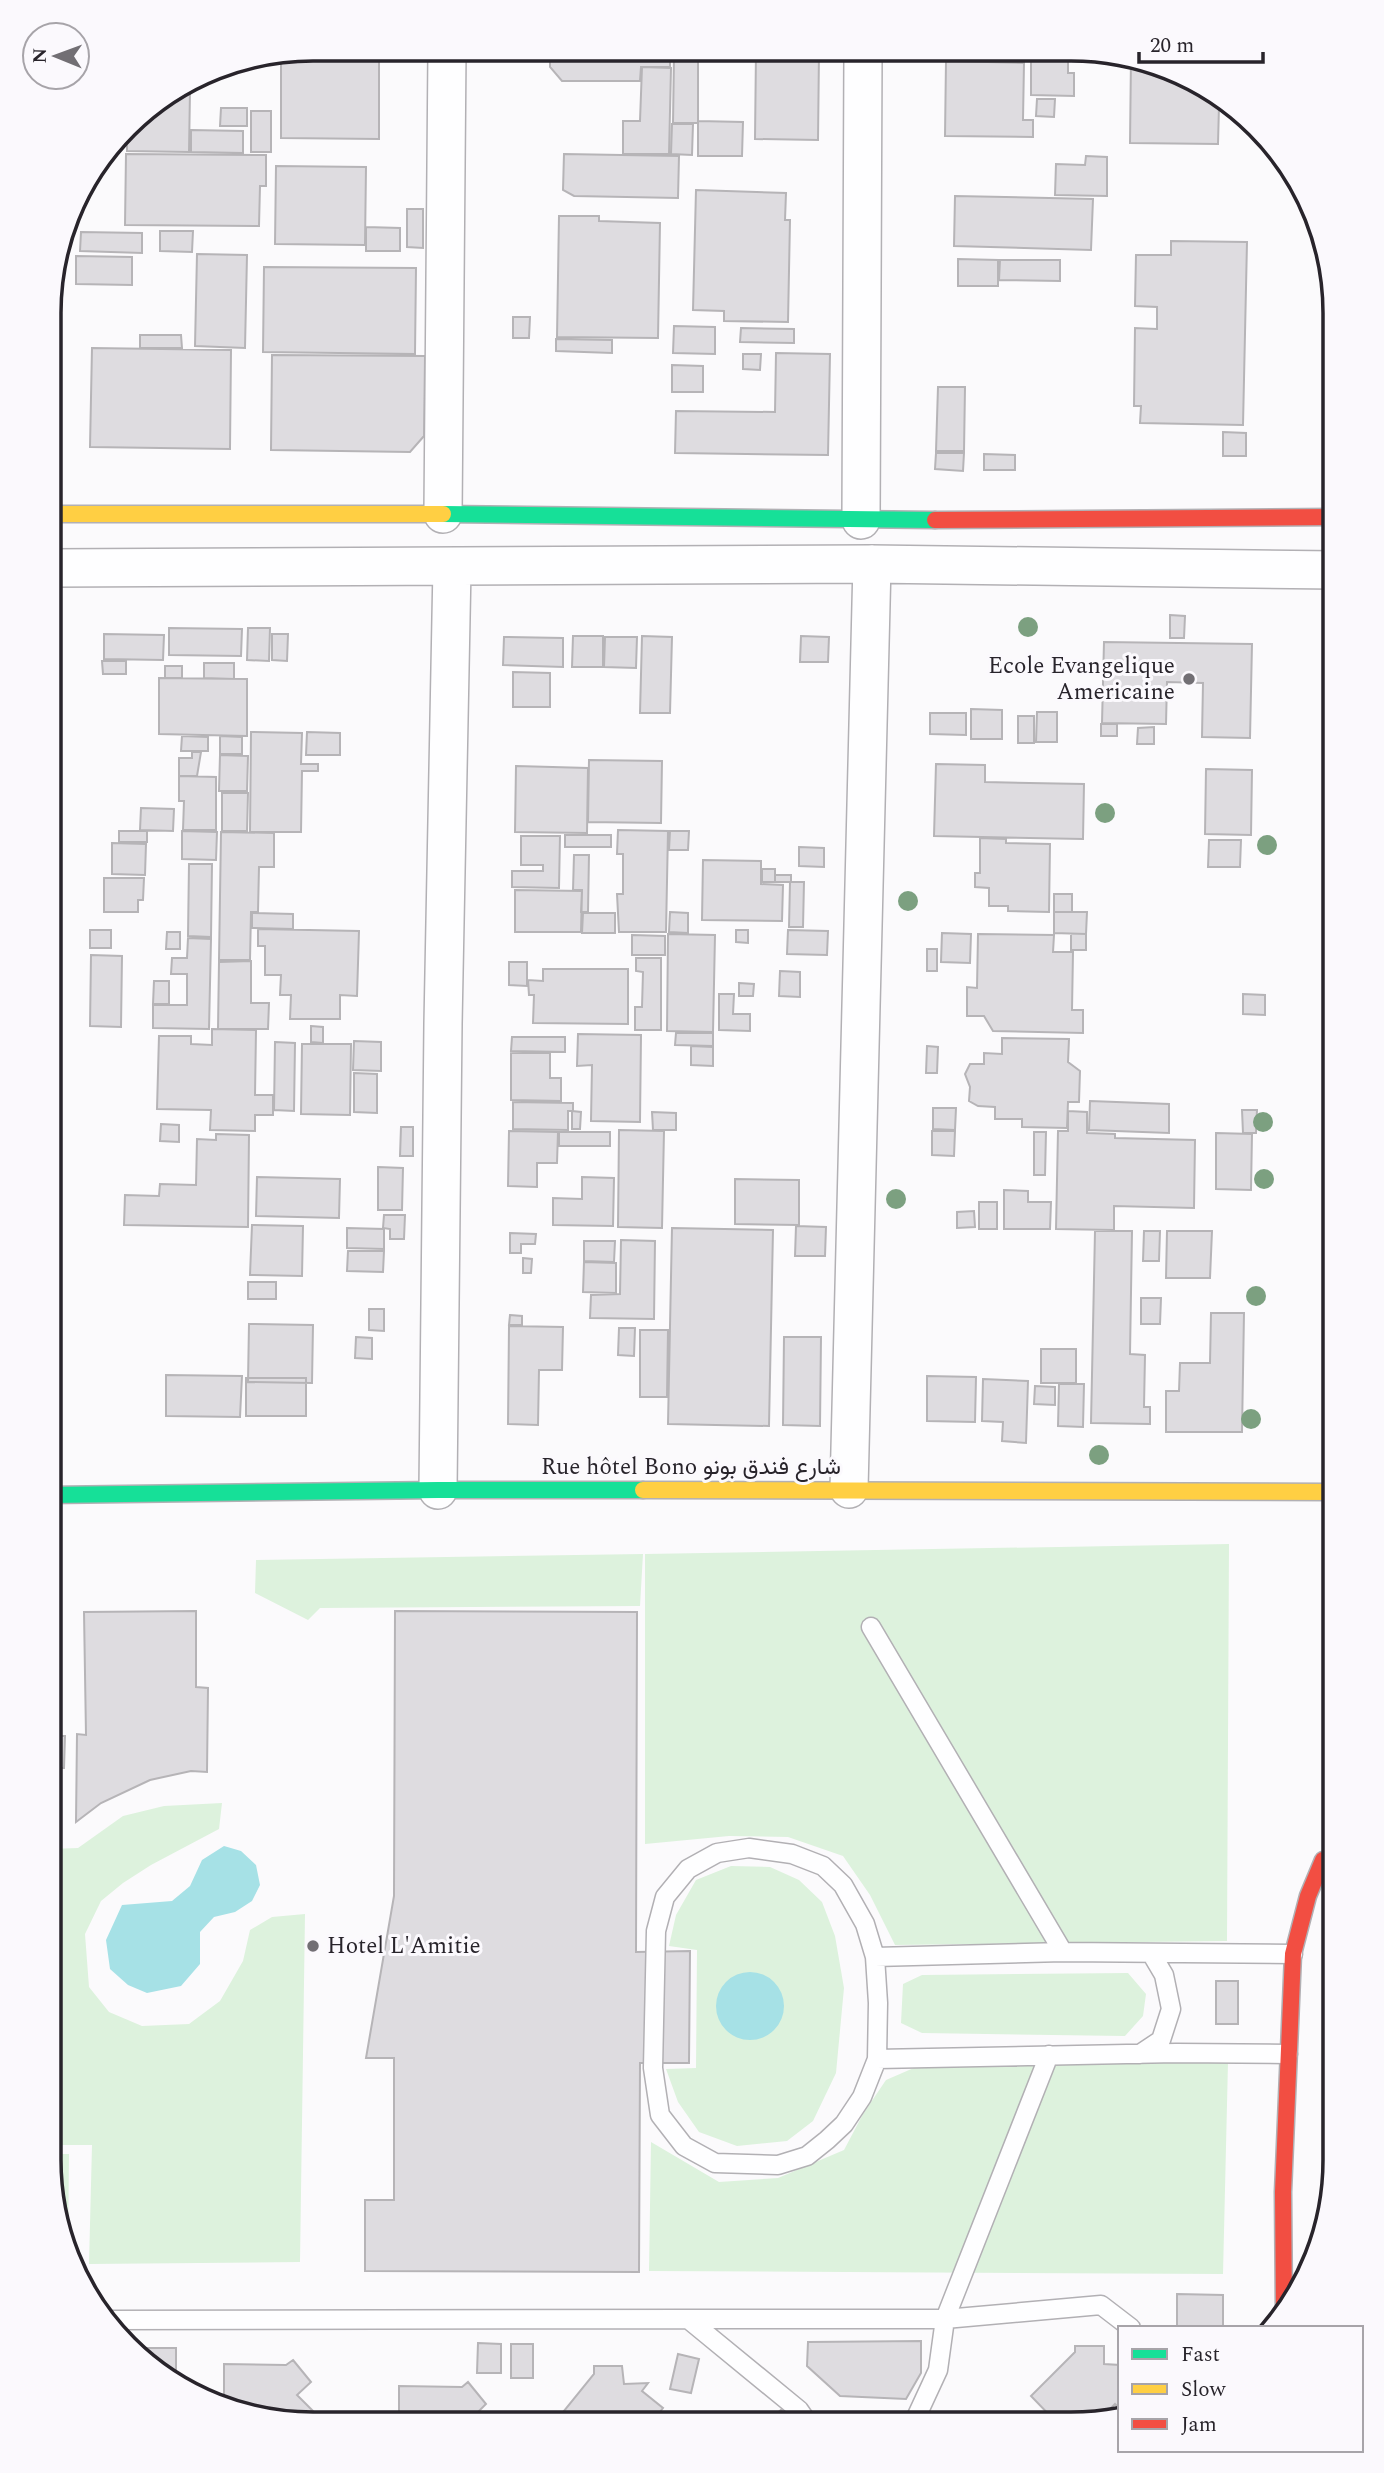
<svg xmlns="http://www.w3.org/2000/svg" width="1384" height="2473" font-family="Spectral,Vazirmatn,serif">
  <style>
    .green { fill: #ddf2dd }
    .water { fill: #a6e1e6 }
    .building { fill: #dedce0; stroke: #b6b4b7; stroke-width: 2 }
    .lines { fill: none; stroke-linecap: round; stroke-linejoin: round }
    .lane-casing { stroke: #b2b0b4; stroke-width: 21 }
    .street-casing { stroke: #b2b0b4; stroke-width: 40 }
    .fast-casing { stroke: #b2b0b4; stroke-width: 19 }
    .slow-casing { stroke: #b2b0b4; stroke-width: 19 }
    .jam-casing { stroke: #b2b0b4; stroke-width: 19 }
    .lane { stroke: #fefeff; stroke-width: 18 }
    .street { stroke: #fefeff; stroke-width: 37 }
    .fast { stroke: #16e098; stroke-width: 16 }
    .slow { stroke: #ffcf43; stroke-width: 16 }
    .jam { stroke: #f24e42; stroke-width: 16 }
    .tree { fill: #7ca080 }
    .poi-dot { fill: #726f74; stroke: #fbf9fd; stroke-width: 2.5 }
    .labels { text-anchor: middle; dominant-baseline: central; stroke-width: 6; stroke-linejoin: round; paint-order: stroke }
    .poi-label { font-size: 23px; fill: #28242b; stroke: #fbf9fd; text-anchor: end }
    .street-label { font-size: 23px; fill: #28242b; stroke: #fbf9fd }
    .rim { fill: none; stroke: #28242b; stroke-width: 3.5 }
  </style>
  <rect width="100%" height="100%" fill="#fbfafc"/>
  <!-- green -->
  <path class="green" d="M1229,1544l-2,397 -332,4 -25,-50 -27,-39 -55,-19 -59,-1 -84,8v-290z
    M643,1554l-3,52 -320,2 -12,12 -53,-27 1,-33z
    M222,1803l-3,26 -68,36 -28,18 -22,18 -16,33 4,53 20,25 33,14 47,-2 31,-23 23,-40 7,-31 22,-13 33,-3 -5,348 -211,2 3,-119h-43v-296l29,-1 45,-32 41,-10z
    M731,1866l39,1 29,13 23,22 13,34 9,52 -8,85 -23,48 -26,20 -50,5 -38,-14 -21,-30 -12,-33 30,-1 1,-118 -28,-4 7,-31 20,-35z
    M1128,1973l18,21 -3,22 -18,20 -203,-3 -21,-10 2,-39 19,-9z
    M1228,2062l-5,212 -574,-3 2,-129 68,40 59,-4 66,-28 19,-36 23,-34 30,-13z
    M49,2154h20l-1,101 -5,-10z"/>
  <!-- water -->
  <path class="water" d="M224,1846l17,5 15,14 4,20 -8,16 -17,11 -21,5 -14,15v32l-19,22 -34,7 -19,-8 -18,-16 -4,-29 16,-35 50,-4 18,-15 12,-26z
    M716 2006a34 34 0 1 1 68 0a34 34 0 1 1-68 0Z"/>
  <!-- building -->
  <path class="building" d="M314,49h65v90l-98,-1v-83z
    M550,50l120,1v16h-29l-1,14h-78l-12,-14z
    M756,52h63l-1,88 -63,-1z
    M674,56h24v67h-25z
    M1131,57l56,19 45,30h-13l-1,38 -88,-1z
    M1031,58l37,1v14h6v23l-43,-1z
    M946,61l78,2 -1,57h10v17l-88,-1z
    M642,67l29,1 -2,86h-46v-33h17z
    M177,91h13l-1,61 -62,-1v-21l12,-15z
    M1037,99h18l-1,18 -18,-1z
    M221,108h26v18h-27z
    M251,111h20v41h-20z
    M698,121l45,1 -1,34h-44z
    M672,124h21l-1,31 -21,-1z
    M191,130l52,1v22l-52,-1z
    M126,154l140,1v31h-6l-1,40 -134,-1z
    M564,154l115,2 -1,42 -104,-2 -11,-6z
    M1086,156l21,1v39l-52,-1 1,-31 29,1z
    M276,166l90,1 -1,78 -90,-1z
    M696,190l90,3 -1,27h5l-2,102 -64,-1v-10l-31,-1z
    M955,196l138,3 -2,51 -137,-4z
    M407,209h16v39l-16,-1z
    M559,216h40v5l61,2 -2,115 -101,-1z
    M366,227l34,1v23h-34z
    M160,231h33l-1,21 -32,-1z
    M81,232l61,1v20l-62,-2z
    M1171,241l76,1 -4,183 -103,-2 1,-17h-7l1,-78 22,1v-22l-22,-1 1,-51h35z
    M197,254l50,1 -2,93 -50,-2z
    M76,256l56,1v28l-56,-1z
    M958,259l40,1v26h-40z
    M1000,260h60v21l-61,-1z
    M264,267l152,1 -1,86 -152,-2z
    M513,317h17l-1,21h-16z
    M674,326l41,1v27l-42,-1z
    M741,328l53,1v14l-54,-1z
    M140,335h41l1,13h-42z
    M556,339l56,1v13l-56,-2z
    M92,348l139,2 -1,99 -140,-2z
    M776,353l54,1 -2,101 -153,-2 1,-42 99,1z
    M743,354h18l-1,16 -17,-1z
    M272,355l153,1 -1,80 -14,16 -139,-2z
    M672,365l31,1v26h-31z
    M938,387h27l-1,64h-28z
    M1223,432l23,1v23h-23z
    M936,453h28l-1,18 -28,-2z
    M984,454l31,1v15h-31z
    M1170,615l15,1 -1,22h-14z
    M169,628l73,1 -1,27 -72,-1z
    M248,628h22l-1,33 -22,-1z
    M104,634l60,1 -1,25 -59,-1z
    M272,634h16l-1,27 -15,-1z
    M573,636h30v31h-31z
    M642,636l30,1 -2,76h-30z
    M801,636l28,1 -1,25h-28z
    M504,637l59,1v29l-60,-2z
    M605,637h32l-1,31 -32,-1z
    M1104,642l148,2 -2,94 -48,-1 1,-54 -36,-1 -1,42 -64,-1z
    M102,661h24v13h-23z
    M204,663h30v16l-30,-1z
    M165,666h17v12h-17z
    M513,672l37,1v34h-37z
    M159,678l88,1v57l-88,-2z
    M971,709l31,1v29h-31z
    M1037,712h20v30h-21z
    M930,713h36v22l-36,-1z
    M1018,716h16v27h-16z
    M1101,724h16v12h-16z
    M1154,727v17h-17l1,-16z
    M251,732l51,1 -1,31h17v7h-16l-1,61h-51z
    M307,732l33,1v22h-34z
    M182,736l26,1v14h-27z
    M220,736l22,1v17h-22z
    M192,752h9l-4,24h-18v-18h13z
    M220,755l28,1 -1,35h-28z
    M589,760l73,1 -1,62 -73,-1z
    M936,764l49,1v17l99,2 -1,55 -149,-3z
    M516,766l72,2 -1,65 -72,-1z
    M1206,769l46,1 -1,65 -46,-1z
    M179,776l37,1v53h-33l1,-29h-5z
    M222,793h26l-1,38h-25z
    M141,808l33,1 -1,22 -33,-1z
    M618,830l50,1 -2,101h-47l-2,-38h6v-40h-6z
    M119,831h28v11h-28z
    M182,831l35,1 -1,28 -34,-1z
    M670,831h19l-1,19h-19z
    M221,832l53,1v34h-15l-1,45h-7l-1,48h-31z
    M565,835h46v12h-46z
    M521,836h39l-1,52 -47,-1v-16h31v-6h-22z
    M980,838l26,1v4l44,1 -1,68 -41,-1v-5h-19v-18l-14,-1v-14h5z
    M1209,840h32l-1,27h-32z
    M112,843l34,1 -1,31 -33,-1z
    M799,847l25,1v19l-25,-1z
    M574,855h15l-1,57h-7l1,-22h-9z
    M703,860l58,1v23l22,1 -1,36 -80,-1z
    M189,864h23l-1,73 -23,-1z
    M762,869h13v13h-13z
    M775,875h16v7h-16z
    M104,878h40l-1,22h-5v12h-34z
    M790,882h14l-1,45h-14z
    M515,890l67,1 -1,41h-66z
    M1054,894h18v18h-18z
    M670,912l18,1v20l-19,-1z
    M1054,912h33l-1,22 -32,-1z
    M252,913l41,1v15l-41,-1z
    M583,913h32v20h-33z
    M258,929l101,2 -2,65 -17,-1v24h-50l1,-24h-11l1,-20h-16v-29h-7z
    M90,930h21v18h-21z
    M736,930h12v13l-12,-1z
    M788,930l40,1 -1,24 -40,-1z
    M167,932h13v17h-14z
    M942,933l29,1 -1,29 -29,-1z
    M668,934l47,1 -2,97 -46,-1z
    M978,934l76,1 -1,17h20l-1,58h11v23l-90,-2 -9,-15h-17v-29l10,1z
    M1071,934h15v16h-15z
    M632,935l33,1v19h-33z
    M188,938l23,1 -2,90 -56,-1v-23h34v-31h-16l1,-16h15z
    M927,949h10v22h-10z
    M91,955l31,1 -1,71 -31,-1z
    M636,958h25v72h-26v-23h7l1,-35 -7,-1z
    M251,961v42h18l-1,26h-50l1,-67z
    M509,962h18v24l-18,-1z
    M543,969h85v55l-95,-1 1,-28h-5l-1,-15 15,1z
    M780,971l20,1v25l-21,-1z
    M154,981h15v23h-16z
    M739,983l15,1 -1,12h-14z
    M719,994h15l-1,20h17v17l-31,-1z
    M1243,994l22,1v20l-22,-1z
    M311,1026l12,1v16l-12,-1z
    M212,1029l44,1 -1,65h18v20h-18v16l-45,-1 1,-20 -54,-1 2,-73h32v8l21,1z
    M676,1033h37v13l-38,-1z
    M578,1034l63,1 -1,87 -49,-1 1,-56 -15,1z
    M512,1037h53v15l-54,-1z
    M1002,1038l67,1 -1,23 12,9 -1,31h-11l-1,26 -45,-1v-8h-27v-12l-17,-1 -9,-5 1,-14 -5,-13 5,-10h14v-11l18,1z
    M354,1041l27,1v29l-28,-1z
    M275,1042l20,1 -1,68 -20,-1z
    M302,1044h49l-1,71 -49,-1z
    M691,1046l22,1v19l-22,-1z
    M927,1046l11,1 -1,26h-11z
    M511,1053h39v25h11v23l-50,-1z
    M354,1073l23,1v39l-23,-1z
    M1090,1101l79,3v29l-80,-3z
    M513,1102l60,1v8h-5v19l-55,-1z
    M933,1108h23l-1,22 -22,-1z
    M1242,1110h15l-1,23h-13z
    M572,1111l9,1 -1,17h-8z
    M1068,1111l19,1v21l28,1v4l80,2 -1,68 -80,-2v24l-58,-1 2,-98h10z
    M652,1112l24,1v17h-23z
    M161,1124l18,1v17l-19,-1z
    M401,1127h12v29h-13z
    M619,1130l45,1 -2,97 -44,-1z
    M509,1131l49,1 -1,31h-20v24l-29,-1z
    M932,1131h23l-1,25 -22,-1z
    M559,1132h51v14h-51z
    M1034,1132h12l-1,43h-11z
    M1216,1133l36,1 -1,56 -35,-1z
    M216,1134l33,1 -1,92 -124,-2 1,-30 34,1 1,-12 36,1 1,-46 19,1z
    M378,1167l25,1 -1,42h-24z
    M257,1177l83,2 -1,39 -83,-2z
    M582,1177l32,1 -1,48 -60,-1v-27l29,1z
    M735,1179l64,1v45l-64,-1z
    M1004,1190l24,1v11h23l-1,27h-46z
    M979,1202h18v27h-18z
    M974,1211l1,16 -18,1v-16z
    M384,1215h21l-1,24h-14v-10l-7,-1z
    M252,1225l51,1 -1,50 -52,-1z
    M796,1226l30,1 -1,29h-30z
    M347,1228l37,1v20l-37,-1z
    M672,1228l101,2 -4,196 -101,-2z
    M1095,1231h37l-2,123 15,1 -1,52h6v17l-59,-1z
    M1144,1231h16l-1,30h-16z
    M1167,1231h45l-2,47h-44z
    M510,1233l26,1 -1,10h-14v9h-11z
    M621,1240l34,1 -1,78 -64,-1 1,-23 29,-1z
    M584,1241h31l-1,21 -30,-1z
    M348,1251h36l-1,21 -36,-1z
    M523,1258l9,1 -1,14h-8z
    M584,1262l32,1v30l-33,-1z
    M248,1282h28v17h-28z
    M1141,1298h20l-1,26h-19z
    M369,1309h15v22l-15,-1z
    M1211,1313h33l-2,119h-76v-41h13l1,-28h30z
    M510,1315l12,1v9h-13z
    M249,1324l64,1 -1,58 -64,-1z
    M509,1326l54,1 -1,43h-23l-1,55 -30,-1z
    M619,1328h16l-1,28 -16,-1z
    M640,1330h28l-1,67h-27z
    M356,1337l16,1v21l-17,-1z
    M784,1337h37l-1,89 -37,-1z
    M1041,1349h35v34h-35z
    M166,1375l76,1 -2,41 -74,-1z
    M927,1376l49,1 -1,45 -48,-1z
    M246,1378h60v38h-60z
    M983,1379l45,2 -2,62 -24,-2 1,-19 -21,-1z
    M1059,1384h25l-1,43 -25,-1z
    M1035,1386l20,1v18l-21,-1z
    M196,1611v76l12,1 -1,84 -16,-1 -41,9 -49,23 -25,19 1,-88 9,1 -2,-123z
    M395,1611l242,1 -1,340 54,-1 -1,112h-49l-1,209 -274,-1v-71h29v-142h-28l28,-162z
    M49,1736h16l-1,32h-15z
    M1216,1981h22v43h-22z
    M1177,2294l46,1v33h-46z
    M921,2341v32l-15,26 -66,-3 -33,-30 1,-24z
    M478,2343l23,1v29h-24z
    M511,2344h22v34h-22z
    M1075,2346h29v18l16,1v44l-5,-5 -15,15 -14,2 -6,-5 -8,8h-14l-27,-28 44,-44z
    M130,2348h46v30h-5l-32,-19z
    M678,2354l21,5 -8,34 -21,-4z
    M293,2360l18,22 -14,13 17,17 -11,1v9h-24l-55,-15v-43l62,1z
    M594,2366h28l2,18 24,-1 -6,8 21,17 -12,15 -96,-1 39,-48z
    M468,2382l18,22 -13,13 5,5h-79v-36l63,1z
    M781,2410l11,13h-79v-9l62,1z"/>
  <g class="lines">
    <!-- lane casing -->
    <g class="lane-casing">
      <path id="lane" d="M871,1627l192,325
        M749,1848l43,6 31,12 20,19 22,39 10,33 3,46 -1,56 -15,38 -18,27 -17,16 -20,16 -29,9 -63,-2 -31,-17 -24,-31 -7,-47 3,-137 9,-34 23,-28 29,-16z
        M875,1957l188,-5 230,2
        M1140,2054l21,-14 10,-31 -7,-34 -13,-22
        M1049,2055l-104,264 156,-14 30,23
        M877,2059l299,-6 112,1
        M688,2319h257l-7,51 -25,54
        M106,2320l582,-1 111,91 9,13"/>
    </g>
    <!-- street casing -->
    <g class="street-casing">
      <path id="street" d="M443,514l4,-464
        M861,520l2,-468
        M51,568l821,-4 463,6
        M849,1489l23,-925
        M438,1490l5,-466 9,-457"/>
    </g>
    <!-- fast casing -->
    <g class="fast-casing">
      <path id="fast" d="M443,514l492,6
        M50,1495l388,-5h205
        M1332,1770l2,-428"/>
    </g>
    <!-- slow casing -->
    <g class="slow-casing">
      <path id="slow" d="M51,514h392
        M1334,1342l1,-380
        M643,1490l690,2
        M1331,2192l1,-422"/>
    </g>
    <!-- jam casing -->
    <g class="jam-casing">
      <path id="jam" d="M935,520l400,-3
        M1284,2314l-1,-122 10,-238 15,-58 15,-36"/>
    </g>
    <!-- lane -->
    <use href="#lane" class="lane"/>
    <!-- street -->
    <use href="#street" class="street"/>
    <!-- fast -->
    <use href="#fast" class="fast"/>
    <!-- slow -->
    <use href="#slow" class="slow"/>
    <!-- jam -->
    <use href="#jam" class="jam"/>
  </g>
  <!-- trees -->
  <g class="tree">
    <circle cx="1028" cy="627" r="10"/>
    <circle cx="1105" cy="813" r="10"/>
    <circle cx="1267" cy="845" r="10"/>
    <circle cx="908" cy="901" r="10"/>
    <circle cx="1263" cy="1122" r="10"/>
    <circle cx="1264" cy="1179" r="10"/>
    <circle cx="896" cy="1199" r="10"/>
    <circle cx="1256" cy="1296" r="10"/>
    <circle cx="1251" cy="1419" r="10"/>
    <circle cx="1099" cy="1455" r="10"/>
  </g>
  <!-- markers -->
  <g class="poi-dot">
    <circle cx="1189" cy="679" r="7"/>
    <circle cx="313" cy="1946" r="7"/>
  </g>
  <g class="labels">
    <!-- poi labels -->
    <g class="poi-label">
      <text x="1175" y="666">Ecole Evangelique<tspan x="1175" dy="26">Americaine</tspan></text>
      <text x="327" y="1946" text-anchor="start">Hotel L'Amitie</text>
    </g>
    <!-- street labels -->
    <g class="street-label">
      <text x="691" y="1467">Rue hôtel Bono شارع فندق بونو</text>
    </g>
  </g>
  <!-- crop -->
  <path d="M0 0H1384V2473H0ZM313 61H1071A252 252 0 0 1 1323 313V2160A252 252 0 0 1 1071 2412H313A252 252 0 0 1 61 2160V313A252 252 0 0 1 313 61Z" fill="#fbf9fd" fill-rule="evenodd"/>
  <path class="rim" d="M313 61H1071A252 252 0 0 1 1323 313V2160A252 252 0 0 1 1071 2412H313A252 252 0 0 1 61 2160V313A252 252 0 0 1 313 61Z"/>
  <!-- legend -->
  <rect x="1118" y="2326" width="245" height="126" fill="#fbf9fd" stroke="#a7a4a9" stroke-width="2"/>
  <rect x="1132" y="2349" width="35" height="10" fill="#16e098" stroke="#a7a4a9" stroke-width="2"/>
  <text x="1181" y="2361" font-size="21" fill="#28242b">Fast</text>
  <rect x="1132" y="2384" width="35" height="10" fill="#ffcf43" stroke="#a7a4a9" stroke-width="2"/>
  <text x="1181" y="2396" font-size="21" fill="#28242b">Slow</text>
  <rect x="1132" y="2419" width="35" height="10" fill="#f24e42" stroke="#a7a4a9" stroke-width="2"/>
  <text x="1181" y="2431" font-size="21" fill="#28242b">Jam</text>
  <!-- north arrow -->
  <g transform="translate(56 56) rotate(271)"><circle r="33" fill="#fbf9fd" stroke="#a7a4a9" stroke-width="2"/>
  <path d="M0-5L12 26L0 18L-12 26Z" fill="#726f74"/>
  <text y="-10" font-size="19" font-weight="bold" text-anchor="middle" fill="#28242b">N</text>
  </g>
  <!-- scale -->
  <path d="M1139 52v10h124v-10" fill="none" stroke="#28242b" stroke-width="3.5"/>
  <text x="1150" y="52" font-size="21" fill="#28242b" stroke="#fbf9fd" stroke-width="5" paint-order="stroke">20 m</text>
</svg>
